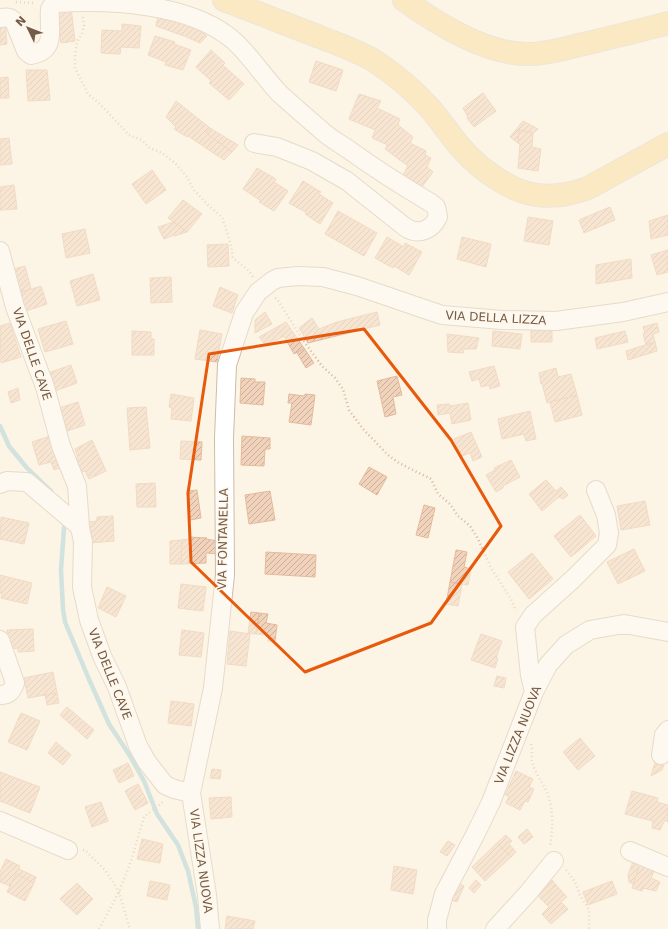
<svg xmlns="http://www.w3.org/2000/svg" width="668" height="929" font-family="'DejaVu Sans',sans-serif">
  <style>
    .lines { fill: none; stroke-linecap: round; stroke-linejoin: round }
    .stream { stroke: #9fccd7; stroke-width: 4.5 }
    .building { fill: url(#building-hatch); stroke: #e4bb9c }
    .minor-casing { stroke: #cebcab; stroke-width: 20 }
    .major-casing { stroke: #dbd4d0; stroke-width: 24 }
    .path { stroke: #d6b79f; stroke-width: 2.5; stroke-dasharray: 1 3; stroke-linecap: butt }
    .minor { stroke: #fff; stroke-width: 18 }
    .major { stroke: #fadb9d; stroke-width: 22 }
    .marked { fill: none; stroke: #e8590c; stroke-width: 3; stroke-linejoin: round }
    .labels { text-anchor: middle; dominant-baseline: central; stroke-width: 3; stroke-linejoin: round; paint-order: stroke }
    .street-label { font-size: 12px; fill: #755b4a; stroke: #fff8ea }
  </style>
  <defs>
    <pattern id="building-hatch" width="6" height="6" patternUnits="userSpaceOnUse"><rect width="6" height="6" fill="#f1d3bc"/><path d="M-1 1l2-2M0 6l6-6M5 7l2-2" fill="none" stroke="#c8ae9b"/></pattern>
  </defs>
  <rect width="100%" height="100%" fill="#fcf4e4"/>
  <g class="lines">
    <!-- stream -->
    <path class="stream" d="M0,426l9,20 18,22 24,23
      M66,520l-2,8 -3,42 2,39 2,13 23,55 21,47 21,32 14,25 13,33 21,31 10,26 8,36 2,22"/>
  </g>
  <!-- building -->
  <path class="building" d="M71,8l4,33 -14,2 -5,-34z
    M158,16l19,5 18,7 12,8 -7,7 -16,-7 -28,-10z
    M5,24l2,20 -7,1v-20z
    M122,24l19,2 -2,22 -18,-1 -1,7 -19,-1 1,-23 20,1z
    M155,36l20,6 -1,2 17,6 -8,20 -18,-5 1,-3 -18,-7z
    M211,50l14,13 -2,2 21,19 -15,16 -20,-17 2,-2 -15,-14z
    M316,61l27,9 -7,21 -27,-9z
    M26,70h21l3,30 -22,1z
    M8,77l1,21h-9v-20z
    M483,93l13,18 -22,16 -7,-9 1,-1 -5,-9z
    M359,94l22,7 -4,7 23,11 -2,6 15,12 -3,6 16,8 -1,4 6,3 -4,9 6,5 -12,16 -19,-11 6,-11 -23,-17 3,-4 -16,-7 3,-8 -26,-11z
    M176,101l34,27 -4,5 26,19 -8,8 -36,-24 -1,1 -13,-8 2,-2 -10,-10z
    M523,121l15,8 -5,4 -14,-3 -1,13 -8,-6z
    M210,128l28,17 -6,7 -26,-19z
    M519,130l14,3 -1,14 9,2 -3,22 -20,-3 2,-24 -2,-1z
    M9,138l3,26 -12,1v-26z
    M257,168l19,11 -2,3 14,9 -14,20 -15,-9 2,-1 -18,-12z
    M152,170l14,20 -20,14 -14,-20z
    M303,181l18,11 -2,2 14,9 -13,21 -15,-10 2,-1 -18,-10z
    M14,185l3,24 -17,1v-23z
    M183,200l19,14 -15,18 -19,-14z
    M610,207l5,13 -31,13 -5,-13z
    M338,211l39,22 -13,23 -39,-22z
    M668,215v20l-17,4 -2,-18z
    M528,217l25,4 -4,24 -25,-4z
    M174,222l13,10 -13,4v-1l-10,4 -6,-12z
    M85,229l5,24 -24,5 -4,-24z
    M387,237l17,10 1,-4 17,9 -13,23 -15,-9 -1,2 -18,-10z
    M462,237l29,7 -5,23 -29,-8z
    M228,244l1,22 -21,1 -1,-22z
    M668,250v22l-11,3 -6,-20z
    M631,259l1,19 -36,6v-19z
    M25,266l6,23 -15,4 -6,-23z
    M93,274l7,26 -23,6 -7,-25z
    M171,277l1,25 -21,1 -1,-25z
    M41,286l6,18 -21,7 -6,-18z
    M220,287l18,8 -6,18 -19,-7z
    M265,312l7,12 -17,9v-13z
    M377,312l3,13 -72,18 -9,-15 13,-10 7,11 18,-7z
    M66,321l7,23 -28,8 -7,-23z
    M286,322l18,26 -10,6 -10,-18 -18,10 -7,-9z
    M10,323l11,34 -20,6 -1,-37z
    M657,323l2,9 -6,2 2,8 -9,3 -3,-11 2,-1 -2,-6z
    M552,329v13h-21v-12z
    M200,330l22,4 -5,28 -22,-3z
    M132,331l19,1v7h3v16h-22z
    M493,331l29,3 -2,15 -28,-3z
    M625,331l3,11 -31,7 -2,-11z
    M447,334l32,4 -3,11h-12l-1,4 -15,-1z
    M655,342l2,9 -29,9 -2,-9z
    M304,348l10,15 -8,5 -9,-15z
    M71,365l6,18 -22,8 -7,-18z
    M494,366l6,20 -10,3 -1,-4 -8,2 -2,-8 -7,2 -3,-9z
    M556,368l2,9 13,-3 6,21 -30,8 -5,-20 -1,1 -2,-11z
    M397,376l5,19 -9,2 3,17 -11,3 -8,-36z
    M241,378l14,1v3h10l-2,23 -23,-2z
    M18,388l2,12 -9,3 -3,-11z
    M171,394l23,4 -3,23 -20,-2 1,-11 -3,-1z
    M289,394l15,2 1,-2 10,1 -4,30 -22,-3 3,-19h-4z
    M577,395l5,20 -27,7 -5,-20z
    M78,402l7,23 -21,7 -8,-23z
    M468,403l3,17 -19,4 -2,-11 -12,2 -1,-10 12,-1 1,2z
    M146,407l4,41 -20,2 -3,-42z
    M530,411l6,28 -10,2 -2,-7 -22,5 -4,-20z
    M471,432l11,25 -9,4 -3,-8 -8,3 -8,-17z
    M50,436l10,32 -6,2 -3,-8 -12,3 -7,-23z
    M242,436l28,2v11h-5l-1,17 -23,-1z
    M92,440l14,31 -17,8 -4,-8 -3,1 -6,-13 2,-2 -3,-8z
    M181,441l21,1 -1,18 -21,-1z
    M511,460l9,17 -17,9v2l-7,4 -10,-17 9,-5 -1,-2z
    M369,467l18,10 -10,18 -18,-11z
    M546,480l10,11 5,-4 7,8 -5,4 -4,-2 -17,14 -13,-17z
    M155,483l1,24h-19l-1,-23z
    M197,490l4,28 -11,2 -3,-29z
    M270,491l5,29 -26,4 -4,-29z
    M645,501l5,24 -29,5 -4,-24z
    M424,505l11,3 -7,30 -12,-3z
    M580,515l16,21 -25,21 -17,-21z
    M113,516l1,25 -25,2 -1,-21 9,-1v-4z
    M1,517l28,6 -5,21 -24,-5z
    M189,537l18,1 -1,1 12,2 1,13 -13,-1v10l-25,1 1,-24 7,-1z
    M182,540l-1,24h-11v-23z
    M634,549l11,22 -27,13 -11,-22z
    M456,550l11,2 -3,15 7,2 -3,16 -18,-3z
    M266,552l50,3 -1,22 -50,-3z
    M532,553l21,26 -24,20 -21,-27z
    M0,575l32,8 -5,21 -26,-6 1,-4 -2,-1z
    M450,582l12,2 -4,22 -12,-2z
    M181,584l25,3 -3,24 -25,-3z
    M107,587l19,9 -10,21 -18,-9z
    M251,612l8,1 -3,21 -8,-1z
    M259,613l9,1 -2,9 11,2 -2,16h-7l1,-6 -13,-1z
    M33,629l1,22 -16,1v-4l-7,1 -3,-9 -1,-10z
    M182,630l22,3 -3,24 -22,-2z
    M230,631l20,3 -4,32 -19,-2z
    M481,634l21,7 -6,17h2l-3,10 -24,-8z
    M53,672l4,21 -29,5 -4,-20z
    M497,676l9,2 -2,10 -10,-2z
    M57,693l2,10 -12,2 -2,-10z
    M171,701l23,3 -3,22 -23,-3z
    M67,707l27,23 -7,9 -27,-24z
    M21,713l19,8 -13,29 -19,-8z
    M580,738l15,18 -17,14 -15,-18z
    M56,742l15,13 -8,10 -15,-12z
    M655,762l9,3 -2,5 -11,6z
    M128,763l6,13 -15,7 -6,-13z
    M212,769l9,1 -1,9 -10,-1z
    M516,771l17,8 -4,8 5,2 -6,13 -3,-1 -5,9 -14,-7 3,-7 -4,-1z
    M0,772l40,15 -10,26 -30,-12z
    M138,784l10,19 -13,7 -10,-19z
    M632,791l26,7 -1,4 11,3v17l-3,-2 -5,10 -8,-2 1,-7 -28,-7z
    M231,797l1,20 -21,2 -2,-21z
    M101,802l7,19 -16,6 -7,-20z
    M527,829l6,8 -9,7 -6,-7z
    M506,835l6,6 -3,3 7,8 -5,5 -14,-14z
    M142,839l21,5 -3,19 -23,-4z
    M448,841l7,4 -8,11 -7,-4z
    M497,843l14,14 -26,24 -13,-14z
    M6,859l14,7 -1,3 17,8 -2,6 -18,-9 -6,12 -10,-4v-10z
    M634,859l7,2 -8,23 -4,-2 -1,-7z
    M641,861l15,5 -5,12 9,4 -4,9 -13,-3 -1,3 -10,-3z
    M394,866l23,4 -4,24 -22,-4z
    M16,874l18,9 -9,18 -18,-9z
    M476,880l5,5 -7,8 -5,-5z
    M552,880l4,5 -15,14 -4,-5z
    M150,881l20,4 -3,15 -20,-4z
    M453,881l11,5 -7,16 -11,-4z
    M612,881l5,13 -29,11 -5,-13z
    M77,883l16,16 -16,16 -17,-16z
    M556,885l11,12 -6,5 7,7 -17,15 -9,-10 7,-7 -8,-8z
    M227,916l28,5 -2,8h-28z"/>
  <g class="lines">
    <!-- minor casing -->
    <g class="minor-casing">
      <path id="minor" d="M0,18c6,-1 10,-1 14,3l12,30 5,4c27,-5 17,-26 19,-46l2,-3 5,-3c54,-3 133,0 176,37 17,15 30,36 46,53 13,12 27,24 41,36 9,9 21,15 32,23 25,18 52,35 79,51l5,4 2,10c-6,13 -20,19 -33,10l-58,-46 -35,-20 -35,-14 -23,-4
        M0,251l15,56 30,80 16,59 16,40 3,41 3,15 -1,45 7,33 13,36 15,31 21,59 9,16 18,23 9,4 17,4
        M0,484l7,-3 20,1 53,45
        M0,640l15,43c-3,8 -6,12 -15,12
        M534,692l-4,-17 -5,-48 8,-12 40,-36 34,-34 2,-12 -3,-18 -10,-25
        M661,755l3,-20 4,-5
        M0,821l68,29
        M630,851l38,16
        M210,929l-3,-34 -16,-102 22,-105 12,-113 -1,-137 3,-73 17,-52 14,-21 14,-11 6,-3 20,-2 25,1 34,9 85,29 60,5 54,1 67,-9 45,-10
        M437,929v-9l7,-26 32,-61 15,-31 43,-110 14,-27 18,-20 24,-15 34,-6 44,8
        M495,929l33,-36 26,-32"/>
    </g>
    <!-- major casing -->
    <g class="major-casing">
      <path id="major" d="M224,0c32,12 64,25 96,37 17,7 41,15 56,25 18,12 36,27 51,43 13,14 23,31 36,45 17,19 48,42 74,45 17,2 35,-1 51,-7l80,-44
        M404,0c32,23 81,53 121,54 17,1 38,-5 54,-9 30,-7 59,-14 89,-22"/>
    </g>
    <!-- path -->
    <path class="path" d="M16,2l19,1
      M83,17l1,8 -2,9 -5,8 -2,14v12l13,26 12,10 29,31 13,5 6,7 14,6 13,10 12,14 7,13 14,15 14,12 9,28 2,13 16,13 4,6
      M275,298l2,1 26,41 19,26 13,12 8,11 6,21 14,19 25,26 11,8 32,16 7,15 12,10 8,12 12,10 8,13 13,29 20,31 5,12
      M531,744c2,6 0,12 1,18 3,10 9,19 14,28 8,18 7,37 4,56
      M83,850h2l20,20 14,22 11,37
      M566,870l9,12 5,13 9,15v19
      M99,929l20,-37 12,-31 13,-44 20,-16"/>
    <!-- minor -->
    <use href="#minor" class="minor"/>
    <!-- major -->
    <use href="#major" class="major"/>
  </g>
  <!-- marked area -->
  <path d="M0 0H668V929H0ZM364,329l87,111 50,86 -70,97 -126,49 -114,-110 -3,-69 21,-139z" fill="#fcf4e4" fill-opacity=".55" fill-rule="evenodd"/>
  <path class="marked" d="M364,329l87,111 50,86 -70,97 -126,49 -114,-110 -3,-69 21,-139z"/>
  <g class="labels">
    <!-- street labels -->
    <g class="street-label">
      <text transform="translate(496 318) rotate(3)">VIA DELLA LIZZA</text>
      <text transform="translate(32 354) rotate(71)">VIA DELLE CAVE</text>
      <text transform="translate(223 539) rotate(-89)">VIA FONTANELLA</text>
      <text transform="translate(110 674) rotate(68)">VIA DELLE CAVE</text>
      <text transform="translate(518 735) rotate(-68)">VIA LIZZA NUOVA</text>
      <text transform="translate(201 861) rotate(82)">VIA LIZZA NUOVA</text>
    </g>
  </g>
  <!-- north arrow -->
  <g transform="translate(28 28) rotate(313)" stroke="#fff8ea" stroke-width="3" paint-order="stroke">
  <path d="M0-3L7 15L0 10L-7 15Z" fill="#755b4a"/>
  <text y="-6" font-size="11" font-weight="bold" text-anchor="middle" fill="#755b4a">N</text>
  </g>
</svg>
